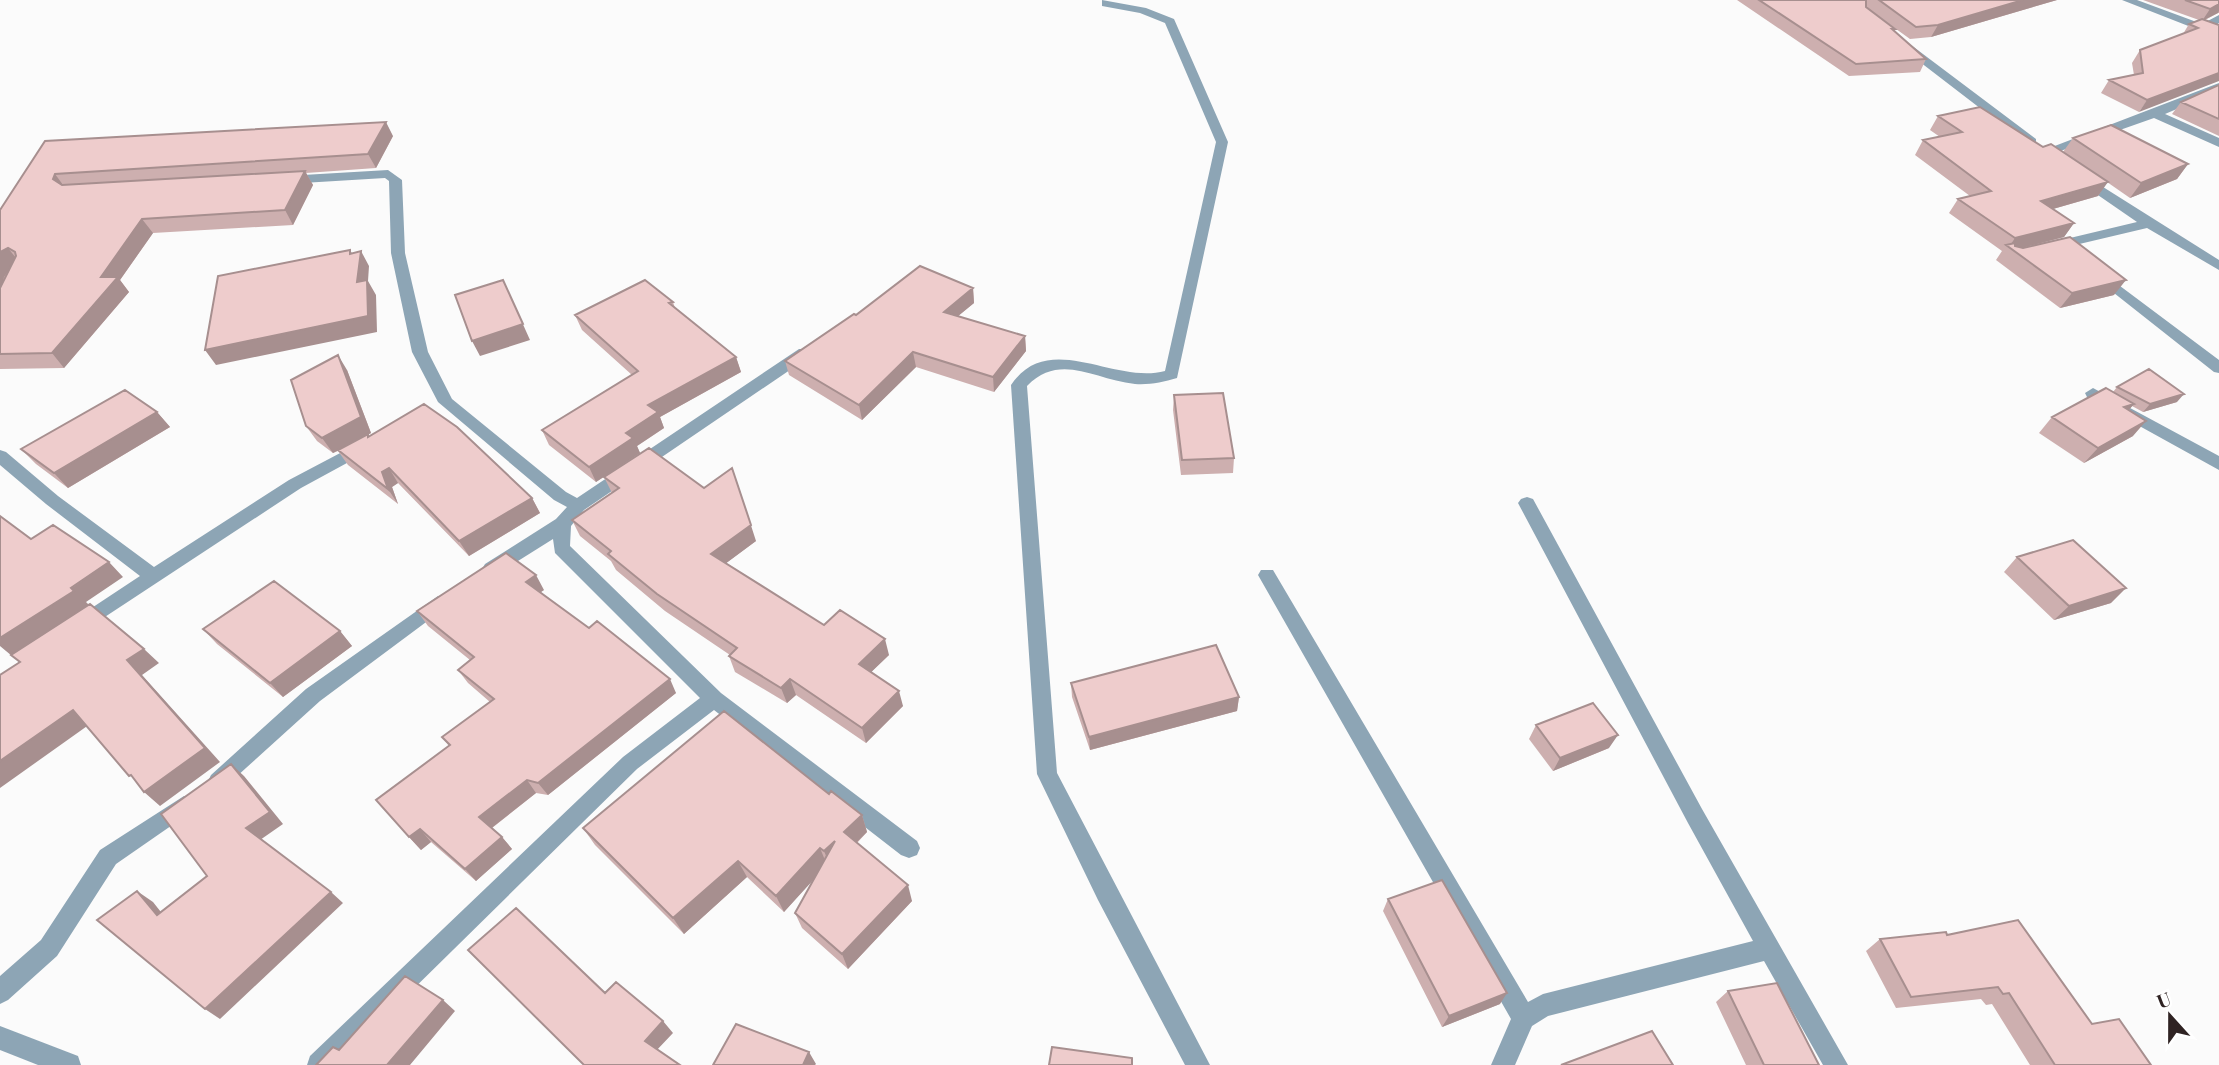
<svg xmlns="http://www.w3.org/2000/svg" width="2219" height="1065" font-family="'Playfair Display',serif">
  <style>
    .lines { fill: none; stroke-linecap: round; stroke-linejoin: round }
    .minor { fill: #8da5b5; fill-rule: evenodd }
    .tertiary { fill: #8da5b5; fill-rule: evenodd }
    .wall { fill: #cdafaf }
    .shaded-wall { fill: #a78f8f }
    .building { fill: #ecc; stroke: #a78f8f; stroke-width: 2 }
  </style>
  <rect width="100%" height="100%" fill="#fbfbfb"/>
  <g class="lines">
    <!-- minor -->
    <path class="minor" d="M1102,0l44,8 28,11 54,123 -51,236c-14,4 -27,7 -42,6 -41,-4 -74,-32 -108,2l30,387 153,292h-25l-87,-165 -61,-126 -26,-389c38,-56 103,0 154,-14l51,-229 -51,-119 -25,-10 -38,-7z
      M2122,0h15l65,24 17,-9v8l-7,5 7,3v7z
      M1903,45h8l125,94v6h-8l-125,-96z
      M2219,83v8l-54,23 54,24v9l-65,-29 -105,37h-8l-2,-3z
      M388,170l14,10 3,73 23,99 24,47 114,93 11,6 222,-149h10l3,4 -3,4 -225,153 -13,16 -1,20 151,147 196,148 3,7 -3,7 -8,3 -8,-3 -187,-145 -77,59 -301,296h-29l3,-9 313,-299 77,-59 -145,-145 -2,-14 -56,35h-12l-3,-5 3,-5 71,-45 11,-12 -13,-7 -116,-98 -26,-50 -21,-99 -2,-72 -4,-3 -99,6 -7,-4 7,-4z
      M2084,175l135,85v10l-72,-42 -93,22 -5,-1v-6l88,-21 -58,-40 -2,-3z
      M2100,271l119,89v13l-5,-1 -119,-94v-6z
      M2093,388l126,68v14l-132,-73 -2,-4z
      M363,441l6,2 2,4 -2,4 -68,37 -219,144 -7,-3 -2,-5 2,-5 65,-43 -94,-72 -46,-39v-15l6,2 52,44 96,71 135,-87z
      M1527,497l6,2 169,310 146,256h-25l-59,-104 -216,55 -16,10 -17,39h-24l20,-46 -253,-444 3,-5h12l255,432 15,-8 210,-53 -65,-118 -170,-320 3,-4z
      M438,596l7,2 2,5 -2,5 -125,93 -95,86 -7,3 -7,-3 -3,-6 3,-6 95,-86z
      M184,796l7,2 3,7 -3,7 -75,52 -59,92 -49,44 -8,4v-28l41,-36 59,-90z"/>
    <!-- tertiary -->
    <path class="tertiary" d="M0,1026l78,30 3,9h-43l-38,-15z"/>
  </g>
  <!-- wall -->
  <path class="wall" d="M1737,0h320l-126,37 -21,2 -39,-28 24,18 -1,2 32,28 -6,13 -71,4z
    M2143,0h76v13h-1l-13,7 -66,92 -38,-19 8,-13 25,-5 -2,-12 8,-13 43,-16 6,-10 10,-4z
    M2219,85v51l-47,-22 9,-12z
    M1938,116l125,36 10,-14 115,26 -11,15 -47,19 -23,-16 -9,14 -45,13 21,14 -10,14 -42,11 92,47 -54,13 -64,-48 6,-9 -53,-38 9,-14 12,-3 -55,-41 8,-15 17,-3 -10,-7z
    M393,136l-17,32 -70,5 7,12 -20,40 -140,8 -33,47 9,12 -65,76 -64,1v-159l45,-69z
    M973,288l1,15 -16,13 67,20 1,15 -32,41 -78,-25 -54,53 -73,-45 -4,-14 71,-46z
    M673,302l2,6 61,49 5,15 -81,45 4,11 -27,18 3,7 -44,29 -47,-37 -7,-15 90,-55 -50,-45 -7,-15z
    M347,370l24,63 -3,2 1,2 163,61 8,15 -71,43 -71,-73 -6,4 6,17 -50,-39 -10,-14 -5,2 -16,-12 -11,-15z
    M2117,387l60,15 -34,10 -11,-6 -3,4 4,26 -49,27 -45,-30 13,-16 61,-25z
    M1174,395l60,63 -1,15 -52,2 -8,-65z
    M157,412l13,15 -102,61 -32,-24 -15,-15z
    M604,477l152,64 -30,22 98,62 65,30 -18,17 32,34 -37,37 -70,-48 -9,8 -52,-31 -6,-16 1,-1 -65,-44 -49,-41 -5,-9 -31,-25 -8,-16 40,-27z
    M2017,557l94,46 -57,17 -50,-48z
    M544,590l-4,2 136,101 -128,102 -12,-2 -44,35 10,9 10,12 -36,32 -45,-39 -10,8 -12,-13 40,-91 -7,-9 48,-35 -22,-19 -10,-13 12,-10 -42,-34 -11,-15z
    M203,629l137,2 12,15 -69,51 -66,-53z
    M1071,683l168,14 -2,14 -147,39 -18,-53z
    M1536,725l73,23 -56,23 -24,-32z
    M829,794l33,21 5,17 -10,11 55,58 -64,68 -46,-41 -7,-15 19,-35 -30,34 -37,-35 -63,57 -89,-89 -12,-17z
    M1388,899l112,105 -58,23 -59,-116z
    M1947,935l145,89 59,41h-121l-38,-61 -6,1 -5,-6 -85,9 -30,-57 14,-12z
    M1728,991l91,74h-73l-30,-63z"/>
  <!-- shaded-wall -->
  <path class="shaded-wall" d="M2023,0h34l-126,37 7,-12z
    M2219,4v7l-1,2 -16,8 8,-12z
    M2219,73v8l-80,31 8,-12z
    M386,122l7,14 -17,32 -8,-14z
    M2188,164l-11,15 -47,19 11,-15z
    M305,171l8,14 -20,40 -8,-15z
    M55,174l11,15 -13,-10z
    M2108,182l-10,14 -66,19 9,-14z
    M142,219l11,14 -33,47 9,12 -65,76 -12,-15 49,-76z
    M2074,223l-10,14 -50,13 -5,-3 6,-9z
    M8,248l12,15 -8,3 -8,11 -4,21v-46z
    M350,250l9,15 2,-14 8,15 -1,15 8,14 1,37 -161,33 -11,-15 152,-68z
    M503,280l27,60 -50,16 -8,-15z
    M2126,280l-12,15 -54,13 12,-15z
    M973,288l1,15 -28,23 -2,-14z
    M1025,336l1,15 -32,41 -1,-15z
    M913,352l3,15 -54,53 -3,-15z
    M338,355l9,15 24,63 -38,20 -11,-15z
    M736,357l5,15 -81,45 4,11 -27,18 3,7 -44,29 -7,-15 37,-34 22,-28z
    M2184,394l-7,8 -34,10 7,-8z
    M2134,404l-13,15 3,-12z
    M157,412l13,15 -102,61 -14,-15z
    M2146,421l-13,15 -49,27 14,-15z
    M389,468l9,15 -6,4 6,17 -10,-15 -6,-17z
    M738,485l18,56 -39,29 -6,-16z
    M532,498l8,15 -71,43 -10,-15z
    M109,562l14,15 -37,25 4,4 -78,50 -12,-10v-8z
    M536,575l8,15 -10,7 -8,-15z
    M2126,588l-15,15 -57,17 15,-14z
    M340,631l12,15 -69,51 -13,-14z
    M885,639l4,16 -26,25 -4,-16z
    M144,649l15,14 -17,12 78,87 -60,44 -16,-14 -17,-132z
    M670,679l6,14 -128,102 -10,-12z
    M790,679l6,16 -9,8 -6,-15z
    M899,691l4,15 -37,37 -4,-15z
    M1239,697l-2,14 -147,39 -1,-13z
    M73,710l17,14 -90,64v-27z
    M1618,735l-9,13 -56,23 7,-13z
    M231,764l13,12 39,48 -23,16 -14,-12z
    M527,780l9,13 -47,37 -10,-13z
    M862,815l5,17 -17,17 -6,-17z
    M420,829l11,13 -10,8 -12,-13z
    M502,837l10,12 -36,32 -11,-12z
    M835,841l-4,27 -7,-17z
    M820,848l7,17 -43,47 -8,-16z
    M738,861l9,16 -63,57 -11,-16z
    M908,885l4,16 -64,68 -6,-15z
    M137,891l16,11 19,24 -15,-11z
    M331,892l12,11 -123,116 -15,-10z
    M1507,993l-7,11 -58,23 7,-11z
    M443,1000l12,11 -45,54h-23z
    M663,1021l10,12 -18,19 -10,-11z
    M809,1052l7,12 -1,1h-12z"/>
  <!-- building -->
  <path class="building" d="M1759,0h107v7l29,22h-3l34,30 -70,5z
    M1879,0h144l-85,25 -22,2z
    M2185,0h34v4l-9,5z
    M2202,19l17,6v48l-72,27 -38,-20 34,-7 -3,-23 58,-22 -9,-4z
    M2219,85v34l-38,-17z
    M1980,107l63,40 8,-3 57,38 -67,19 33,22 -59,15 -57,-39 33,-8 -68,-51 39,-8 -24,-16z
    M386,122l-18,32 -313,20 -2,5 9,6 243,-14 -20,39 -143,9 -41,58h17l-66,76 -52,1v-66l16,-32 -1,-4 -7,-4 -8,4v-42l45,-69z
    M2111,125l77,39 -47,19 -68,-45z
    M2070,237l56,43 -54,13 -66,-48 9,-2v3l8,2z
    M350,250v4l11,-3 -4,31 10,-2 1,36 -163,34 13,-74z
    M920,266l53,22 -29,24 81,24 -32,41 -80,-25 -54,53 -74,-44 69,-47 2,1z
    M503,280l20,44 -51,17 -17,-46z
    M645,280l28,22 -4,1 67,54 -88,48 10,7 -32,21 7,5 -44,29 -47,-37 96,-59 -63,-56z
    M338,355l23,62 -39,21 -16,-12 -15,-46z
    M2149,369l35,25 -34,10 -33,-17z
    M2106,388l28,16 -10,3 22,14 -48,27 -46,-31z
    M125,390l32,22 -103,61 -33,-24z
    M1223,393l11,65 -52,2 -8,-65z
    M424,404l33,23 75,71 -73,43 -70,-73 -7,4 6,17 -50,-39 30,-16v3z
    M649,448l55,40 28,-20 19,57 -40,29 113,71 16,-15 45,29 -26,25 40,27 -37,37 -72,-49 -9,9 -52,-32 8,-8 -80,-54 -49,-40 3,-3 -39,-31 47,-32 -15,-11z
    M0,516l31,23 22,-14 56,37 -38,26 3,3 -74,47z
    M2073,540l53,48 -57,18 -52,-49z
    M506,553l30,22 -10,7 63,46 8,-7 73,58 -132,104 -11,-3 -48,37 23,20 -37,32 -45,-40 -11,8 -33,-37 74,-55 -8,-8 52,-38 -36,-29 16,-13 -57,-46z
    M274,581l66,50 -70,52 -67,-54z
    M90,604l54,45 -17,11 78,88 -61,44 -13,-17 -2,1 -56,-66 -73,51v-86l20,-13 -9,-7z
    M1216,645l23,52 -150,40 -18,-54z
    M1593,703l25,32 -58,23 -24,-33z
    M724,711l105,83 2,-3 31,24 -18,17 64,53 -66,69 -47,-41 40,-72 -11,10 -4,-3 -44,48 -38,-35 -65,57 -90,-90z
    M231,764l39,48 -24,16 85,64 -126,117 -108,-89 40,-29 20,24 50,-39 -46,-62z
    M1442,880l65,113 -58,23 -61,-117z
    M516,908l89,85 11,-11 47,39 -18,20 35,24h-96l-116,-115z
    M2018,920l74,104 27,-5 32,46h-96l-46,-72 -6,1 -5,-7 -87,10 -31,-58 66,-7 1,3z
    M405,976l38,24 -56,65h-71l17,-18 6,3z
    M1777,983l42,82h-55l-36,-74z
    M736,1024l73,28 -6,13h-90z
    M1652,1031l21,34h-112z
    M1052,1047l80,11v7h-83z"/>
  <!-- north arrow -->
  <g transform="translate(2170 1016) rotate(339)" stroke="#ffffff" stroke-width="5" paint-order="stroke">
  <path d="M0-5L12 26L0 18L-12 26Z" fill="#2f2323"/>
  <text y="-10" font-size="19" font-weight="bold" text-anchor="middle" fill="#2f2323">U</text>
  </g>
</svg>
